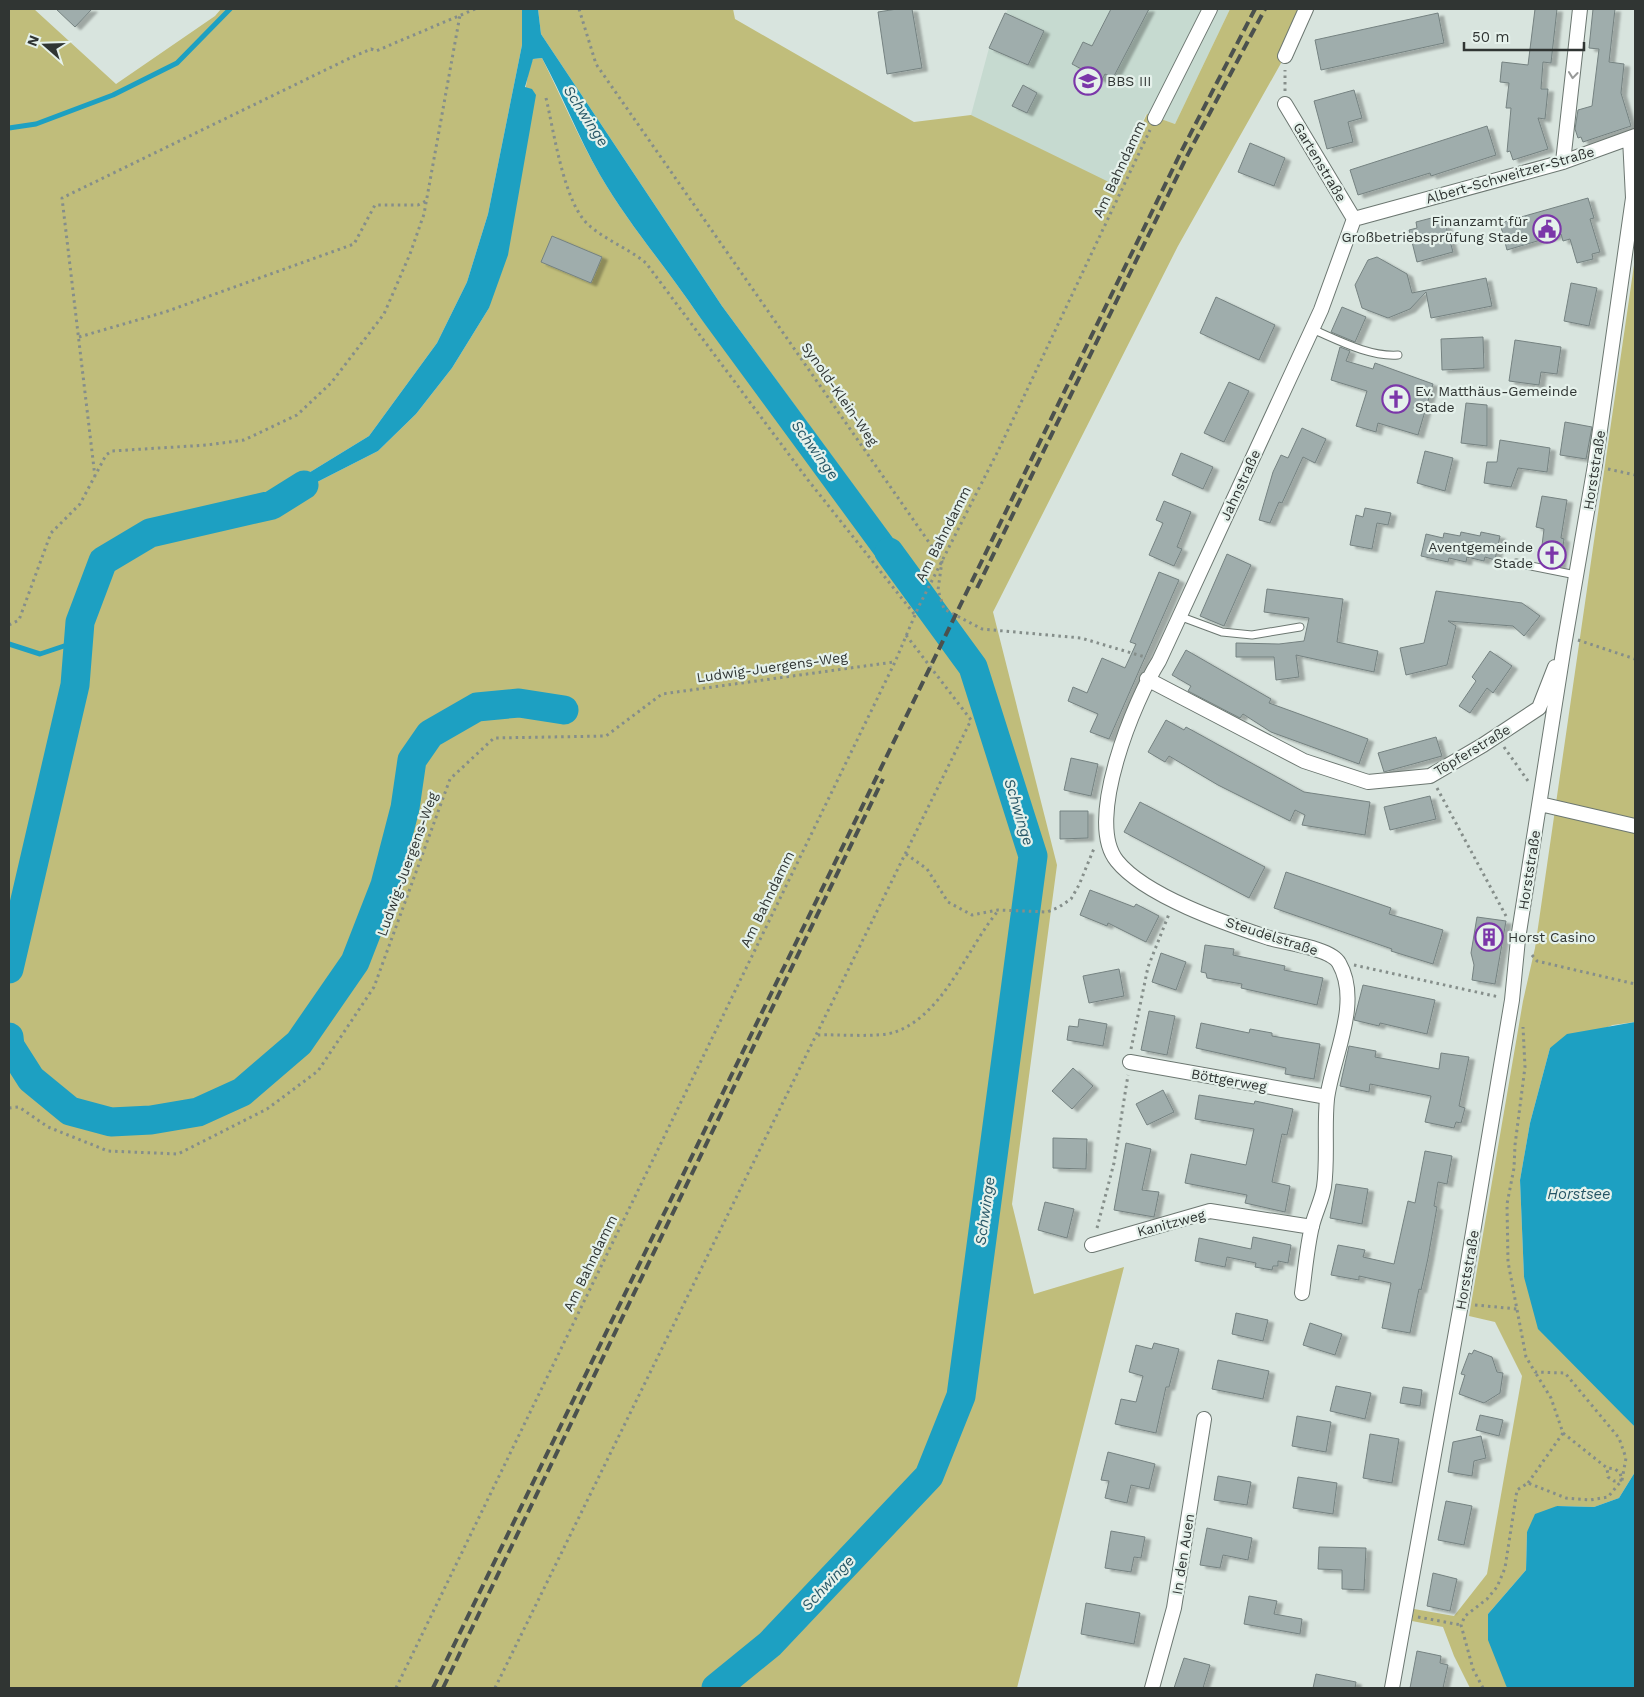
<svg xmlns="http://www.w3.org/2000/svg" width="1644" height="1697" font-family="'Work Sans',sans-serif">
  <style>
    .built { fill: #c6dad0 }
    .green { fill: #c0bd7b }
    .water { fill: #1da0c2 }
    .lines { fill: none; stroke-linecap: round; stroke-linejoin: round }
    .stream { stroke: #1da0c2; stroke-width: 5 }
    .river { stroke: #1da0c2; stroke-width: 29 }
    .building { fill: #9fadac; stroke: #758281; filter: url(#shadow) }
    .lane-casing { stroke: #6c7771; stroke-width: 9 }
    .street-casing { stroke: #6c7771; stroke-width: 16 }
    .path { stroke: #858e8a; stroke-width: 3; stroke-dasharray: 2.5 4; stroke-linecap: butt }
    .lane { stroke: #fff; stroke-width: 7 }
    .street { stroke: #fff; stroke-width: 14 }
    .rail { stroke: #4b514e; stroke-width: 4; stroke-dasharray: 10 5; stroke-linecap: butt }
    .oneway { stroke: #989a99 }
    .labels { text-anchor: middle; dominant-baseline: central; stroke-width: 4.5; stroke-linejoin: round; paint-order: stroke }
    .poi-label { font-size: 14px; fill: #303533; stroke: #e5f1eb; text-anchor: start }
    .street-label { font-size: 14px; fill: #303533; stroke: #e5f1eb }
    .water-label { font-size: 15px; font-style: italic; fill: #265666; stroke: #e5f1eb }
  </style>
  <defs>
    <filter id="shadow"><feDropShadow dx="5.5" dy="3" stdDeviation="1" flood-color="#0004"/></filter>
  </defs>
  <rect width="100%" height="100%" fill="#d8e4de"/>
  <!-- built -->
  <path class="built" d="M1008,9h222l-55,115 -29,-10 -33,71 -142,-70 18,-67z"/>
  <!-- green -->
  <path class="green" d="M9,9h25l82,75 99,-68 6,-7h301v36l-34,169 -21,68 -30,61 -68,93 -98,60 -110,35 111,-26 106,-54 38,-37 36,-46 37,-60 40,-240 4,-9 9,-1c19,38 36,79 58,117 29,50 67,93 99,141l214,268 9,-5 -200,-273 -181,-272 -3,-25h195l2,10 179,103 57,-7 142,69 34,-70 28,10 55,-115h76l-21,47 -107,190 -185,366 64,253 -45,339 22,90 90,-27 -107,421h-1008z
    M1635,258v764l-22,3 -63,23 -20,75 -10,57 4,97 85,122 26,28v45l-16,26 -25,9 -37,-1 -30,26 -1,38 -38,44 19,74h-37l-16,-32 -11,-29 -31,-6 2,-12 40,7 33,-42 35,-198 -27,-54 -26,-6 54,-315 12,-53z"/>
  <!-- water -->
  <path class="water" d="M522,9h16l3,25 181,272 201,273 -10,5 -7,14 -207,-282c-32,-48 -70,-91 -99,-141 -22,-38 -37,-79 -58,-117l-9,1 -8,28 7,2 4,6 -28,160 -19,53 -37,60 -36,46 -38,37 -106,54 -122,28 121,-37 98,-60 68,-93 30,-61 21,-68 34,-169z
    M1635,1022v405l-97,-98 -14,-52 -4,-97 10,-57 20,-75 17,-14z
    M1635,1472v216h-128l-19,-48v-26l38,-44 1,-38 8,-18 22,-8 37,1 25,-9z"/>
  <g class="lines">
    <!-- stream -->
    <path class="stream" d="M9,128l27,-4 77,-29 64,-32 53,-54
      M9,644l31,10 39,-13
      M9,1066l10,-6"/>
    <!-- river -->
    <path class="river" d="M9,969l66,-284 5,-63 23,-61 47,-28 122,-28 32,-20
      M9,1037l1,9 21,33 39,32 41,11 40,-2 47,-8 44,-20 57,-49 56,-81 30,-77 20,-77 7,-48 18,-26 47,-27 42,-4 45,7
      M716,1688l54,-44 159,-168 32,-80 72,-540 -60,-189 -84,-115"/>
  </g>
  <!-- building -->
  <path class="building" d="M56,9h36l-17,18z
    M897,9h15l10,59 -35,6 -9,-62z
    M1111,9h38l-36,69 -8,-4 -3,6 -30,-16 11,-22 9,4z
    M1535,9h22l-6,54 -8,-1 -2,27h7l-3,30 -7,-1 10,31 -35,11 -3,-9 -3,1 4,-44h-5l3,-25 -9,-1 2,-20 26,3z
    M1593,9h22l-6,53 15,2 -3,29 10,33 -48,16 -2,-5 -3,1 -3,-9 3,-19 14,-4 7,-57 -10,-1z
    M1005,13l39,18 -16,34 -39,-17z
    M1438,13l6,30 -123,27 -6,-30z
    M1023,85l14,8 -10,20 -15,-7z
    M1354,90l8,28 -14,4 5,20 -26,7 -13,-48z
    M1487,126l9,29 -65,21 -1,-3 -72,22 -8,-25z
    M1250,143l35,15 -11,28 -36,-14z
    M1588,198l6,20 -4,1 10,33 -8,2 1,5 -16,4 -7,-24 -7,2 -2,-7 -54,16 -7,-27z
    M1443,215l10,37 -36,10 -8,-32 8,-2 -1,-6z
    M552,236l50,21 -11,26 -50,-21z
    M1377,257l30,17 5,19 74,-15 6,28 -61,12 -5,-26 -16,17 -22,9 -26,-10 -7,-23 13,-25z
    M1571,283l26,5 -8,38 -25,-5z
    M1216,297l59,28 -16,35 -59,-27z
    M1342,307l24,10 -11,25 -24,-10z
    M1483,337l1,31 -42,2 -1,-31z
    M1515,340l46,7 -4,27 -16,-2 -2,13 -30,-4z
    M1340,347l10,4 -4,10 27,8 2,-6 58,21 -15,51 -40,-12 -2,9 -20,-6 11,-35 -36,-11z
    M1229,382l20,9 -25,51 -20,-9z
    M1466,403l21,2v41l-26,-3z
    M1565,422l27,5 -6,32 -26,-4z
    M1302,428l24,11 -11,24 -12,-6 -21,46 -3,-1 -9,21 -11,-3 14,-48 8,-17 7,3z
    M1500,440l50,8 -3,24 -29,-4 -7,19 -27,-4 3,-21h10z
    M1425,451l28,7 -8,33 -28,-8z
    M1181,453l32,14 -10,22 -31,-14z
    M1542,496l25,4 -6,38 3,1 -4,27 -20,-4 4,-33 -8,-2z
    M1164,501l27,11 -14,35 5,2 -8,17 -25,-11 14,-32 -7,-3z
    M1365,508l26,5 -3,12 -11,-2 -5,26 -22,-4 6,-30 7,2z
    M1461,532l19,4 1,-4 19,4 -5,24 -10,-3 -1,4 -17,-4 -1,5 -17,-4 -1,4 -27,-6 5,-22 17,4 1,-5 16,3z
    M1227,554l24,11 -27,61 -24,-10z
    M1159,572l20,8 -70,159 -19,-7 8,-18 -30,-13 5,-14 14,6 15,-35 23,10 11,-24 -6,-2z
    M1267,589l76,10 -6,43 41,9 -4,21 -78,-17 3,22 -23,3 -2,-23h-38v-14l43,1 25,-3 5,-23 -45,-6z
    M1436,591l86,12 18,13 -16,20 -11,-10 -65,-5 8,5 -9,39 -41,10 -6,-27 24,-5z
    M1186,650l85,49 -2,4 99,36 -9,25 -88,-32 -28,-18 -3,4 -52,-27 3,-5 -19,-11z
    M1490,651l22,15 -19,27 -6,-5 -17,25 -11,-7 17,-25 -4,-4z
    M1166,720l18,10 2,-3 118,65 66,10 -5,33 -63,-10 3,-10 -10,-5 -5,11 -72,-36 -49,-29 -4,6 -17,-10z
    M1436,737l6,19 -58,16 -6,-19z
    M1071,758l27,6 -7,32 -27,-6z
    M1430,796l6,23 -46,11 -6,-23z
    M1140,802l125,65 -16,31 -125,-66z
    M1060,811h28v27l-28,1z
    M1286,872l105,36 -2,6 54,16 -10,34 -42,-13 1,-2 -118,-41z
    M1090,890l44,17 2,-3 23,12 -13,26 -38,-19 -1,3 -27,-11z
    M1477,917l29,4 -11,63 -23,-4 2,-15 -3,-12z
    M1205,945l29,4 -1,6 52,11 -1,4 39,8 -6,27 -76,-17 1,-4 -35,-6 -1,-5 -5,-1z
    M1161,953l25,9 -10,28 -24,-8z
    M1119,969l5,27 -35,7 -6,-27z
    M1363,985l72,15 -8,34 -47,-11 -1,3 -25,-6z
    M1149,1011l26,5 -8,39 -26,-5z
    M1079,1019l28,5 -4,22 -36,-6 2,-14 9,1z
    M1201,1023l48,10 1,-4 22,4v3l48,8 -6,35 -29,-5 1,-6 -90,-20z
    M1349,1046l27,5 -1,6 64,12 2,-16 28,4 -10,49 6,2 -4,15 -5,-1 -2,6 -29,-6 6,-26 -61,-12 -1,8 -29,-6z
    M1073,1068l20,18 -21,23 -20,-18z
    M1163,1090l11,22 -27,13 -11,-21z
    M1199,1095l55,9 1,-3 38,8 -6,26 -5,-1 -10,48 18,4 -5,26 -40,-9 2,-8 -62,-12 6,-29 55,11 8,-36 -59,-10z
    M1053,1138l34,1 -1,30 -33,-1z
    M1126,1143l25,6 -9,41 17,2 -5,25 -40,-7z
    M1425,1151l27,5 -5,28 -9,-2 -4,24 3,1 -9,51 -7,32 -2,-1 -9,44 -28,-5 9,-45 -32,-7v4l-28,-5 7,-30 27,5 -2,7 31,7 14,-63 7,2z
    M1336,1184l32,5 -6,35 -32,-6z
    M1045,1202l29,7 -7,29 -29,-8z
    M1253,1237l38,8 -3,18 -10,-2v5h-5l-1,4 -17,-3 1,-4 -29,-6 -2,10 -30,-6 4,-23 52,11z
    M1236,1313l32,7 -5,21 -31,-7z
    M1310,1323l32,11 -7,21 -32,-10z
    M1154,1343l25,6 -10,38h-3l-10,46 -41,-9 6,-25 15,3 7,-26 -14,-4 7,-27 16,4z
    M1474,1350l18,7 5,15 6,1 -3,20 -16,10 -25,-9 6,-19 -4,-1 8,-21 3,1z
    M1218,1360l51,11 -6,28 -51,-10z
    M1336,1386l35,7 -6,26 -35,-8z
    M1403,1387l19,3 -2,16 -20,-3z
    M1480,1415l23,5 -4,16 -23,-6z
    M1297,1416l34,6 -5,30 -34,-6z
    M1370,1434l29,5 -7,44 -29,-5z
    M1481,1436l5,22 -12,3 -2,15 -24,-4 5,-30z
    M1108,1452l47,12 -6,25 -18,-4 -4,18 -22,-5 4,-17 -8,-1z
    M1218,1476l33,6 -4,23 -33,-5z
    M1298,1477l39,6 -4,31 -40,-6z
    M1446,1501l26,5 -8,39 -26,-5z
    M1207,1528l45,10 -4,22 -25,-5 -3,13 -20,-3z
    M1111,1531l34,6 -4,21 -7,-1 -3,15 -26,-4z
    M1319,1547l47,1 -2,42 -22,-1v-19l-24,-1z
    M1433,1573l24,6 -7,32 -23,-5z
    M1249,1596l28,5 -3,13 28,5 -2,15 -56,-10z
    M1086,1603l54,10 -6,31 -53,-10z
    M1417,1651l24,5 -1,7 8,2 -5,23h-33z
    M1184,1658l26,7 -7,23h-29z
    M1316,1674l40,8 -1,6h-42z"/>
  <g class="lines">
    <!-- lane casing -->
    <g class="lane-casing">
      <path id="lane" d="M1312,329c26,11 57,28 86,26
        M1516,563l60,12
        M1179,616l43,16 30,3 48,-8"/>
    </g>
    <!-- street casing -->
    <g class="street-casing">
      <path id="street" d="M1285,56l21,-47
        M1285,104l69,115
        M1155,118l55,-109
        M1563,162l17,-153
        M1354,219l209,-57 72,-26
        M1147,679l157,82 64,21 62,-6 53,-31 56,-37 16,-41
        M1540,804l95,22
        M1130,1062l197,35
        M1092,1245l118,-34 102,16
        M1302,1293c3,-22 5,-46 10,-67 3,-13 10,-26 12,-39 4,-28 0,-59 3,-88 5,-41 35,-96 12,-136 -8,-15 -53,-20 -70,-25 -42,-14 -124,-42 -152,-77 -33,-40 18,-162 42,-200l162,-351 33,-91
        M1152,1688l22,-80 30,-189
        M1392,1688l69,-384 51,-304 6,-61 46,-293 31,-181 38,-267 -3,-60"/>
    </g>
    <!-- path -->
    <path class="path" d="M579,9l17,55 346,497 -4,29 6,19 38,20 99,9 64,19
      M1285,91v-21
      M546,98c8,33 18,109 45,129 17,14 38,22 55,36l162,217 107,135
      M79,337l86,-25 189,-68 21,-39h43l8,-4
      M1608,469l27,6
      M95,477l-33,-279 286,-139 23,-10 5,2 99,-42
      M9,625l10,-5 32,-87 29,-29 26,-49 6,-4 95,-6 37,-5 53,-25 34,-32 53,-69 26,-60 14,-40 36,-199
      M1578,640l57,19
      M1504,747l24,34
      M1437,788l69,128
      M906,854l21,15 21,33 24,13 26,-5 49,2 12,-5 12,-8 8,-14 16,-39
      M1532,955l5,6 98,23
      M1354,965l145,32
      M818,1035c19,-1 61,3 77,-3 49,-17 72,-84 103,-121
      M1131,1049l17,-82 21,-53
      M9,1108l10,-1 29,20 60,24 70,3 89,-45 51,-38 56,-84 76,-208 44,-41 112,-2 56,-42 232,-32
      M1097,1228l17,-65 14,-88
      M1475,1305l42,4
      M1563,1433l44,35 8,1 5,4 2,7 -8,1 -6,-4 -1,-9
      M1528,1483l35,-50 -12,-35 -16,-26
      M1418,1617l43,8
      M396,1688l499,-1026 23,-54 81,-159 151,-319
      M495,1688l476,-968 -65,-85
      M1483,1688l-10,-19 -12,-44 4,-9 22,-17 10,-12 8,-19 12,-78 11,-7 38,15 24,2 18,-3 14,-17 4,-22 -7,-20 -54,-65 -30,-1 -9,-15 -18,-95 -1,-58 7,-36 1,-23 10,-78 -2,-40"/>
    <!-- lane -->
    <use href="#lane" class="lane"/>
    <!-- street -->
    <use href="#street" class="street"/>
    <!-- rail -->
    <path class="rail" d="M977,588l210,-432 78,-147
      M433,1688l748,-1536 74,-143
      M443,1688l440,-909"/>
  </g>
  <!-- one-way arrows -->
  <defs><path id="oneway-chevron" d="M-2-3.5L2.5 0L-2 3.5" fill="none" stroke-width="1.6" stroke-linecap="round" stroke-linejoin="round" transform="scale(1.25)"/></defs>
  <use class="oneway" href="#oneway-chevron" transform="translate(1573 75) rotate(96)"/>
  <!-- icons -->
  <defs>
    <g id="school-ring" transform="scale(1.4375)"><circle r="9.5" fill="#e5f1eb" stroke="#7b36a9" stroke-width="1.5"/><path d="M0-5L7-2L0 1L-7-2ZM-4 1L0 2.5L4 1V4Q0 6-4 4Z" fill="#7b36a9"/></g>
    <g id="civic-ring" transform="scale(1.4375)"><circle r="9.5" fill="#e5f1eb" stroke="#7b36a9" stroke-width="1.5"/><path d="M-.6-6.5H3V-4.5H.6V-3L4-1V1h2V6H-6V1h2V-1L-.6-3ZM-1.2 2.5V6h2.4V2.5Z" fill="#7b36a9"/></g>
    <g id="church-ring" transform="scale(1.4375)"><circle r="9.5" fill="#e5f1eb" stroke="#7b36a9" stroke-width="1.5"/><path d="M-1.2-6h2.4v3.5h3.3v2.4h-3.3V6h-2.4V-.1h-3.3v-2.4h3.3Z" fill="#7b36a9"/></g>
    <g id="building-ring" transform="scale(1.4375)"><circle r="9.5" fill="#e5f1eb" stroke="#7b36a9" stroke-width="1.5"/><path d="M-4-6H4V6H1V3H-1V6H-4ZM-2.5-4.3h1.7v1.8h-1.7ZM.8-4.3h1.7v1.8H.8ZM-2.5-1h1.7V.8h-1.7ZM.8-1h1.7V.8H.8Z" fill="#7b36a9"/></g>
  </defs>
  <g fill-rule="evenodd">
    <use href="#school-ring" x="1088" y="81"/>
    <use href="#civic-ring" x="1547" y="229"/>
    <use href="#church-ring" x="1396" y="399"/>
    <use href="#church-ring" x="1552" y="555"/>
    <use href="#building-ring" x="1489" y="937"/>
  </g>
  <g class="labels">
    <!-- poi labels -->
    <g class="poi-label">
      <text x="1107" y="81">BBS III</text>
      <text x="1528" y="221" text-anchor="end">Finanzamt für<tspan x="1528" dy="16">Großbetriebsprüfung Stade</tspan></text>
      <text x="1415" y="391">Ev. Matthäus-Gemeinde<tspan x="1415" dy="16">Stade</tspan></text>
      <text x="1533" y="547" text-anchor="end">Aventgemeinde<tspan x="1533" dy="16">Stade</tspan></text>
      <text x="1508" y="937">Horst Casino</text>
    </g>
    <!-- street labels -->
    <g class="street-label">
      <text transform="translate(1320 162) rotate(59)">Gartenstraße</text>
      <text transform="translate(1119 169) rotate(-65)">Am Bahndamm</text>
      <text transform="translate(1510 175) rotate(-16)">Albert-Schweitzer-Straße</text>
      <text transform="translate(840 394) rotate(55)">Synold-Klein-Weg</text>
      <text transform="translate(1594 470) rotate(-81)">Horststraße</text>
      <text transform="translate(1240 485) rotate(-65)">Jahnstraße</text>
      <text transform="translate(943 534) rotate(-63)">Am Bahndamm</text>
      <text transform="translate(772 667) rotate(-8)">Ludwig-Juergens-Weg</text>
      <text transform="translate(1472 750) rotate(-31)">Töpferstraße</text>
      <text transform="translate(407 864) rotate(-70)">Ludwig-Juergens-Weg</text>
      <text transform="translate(1529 870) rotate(-81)">Horststraße</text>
      <text transform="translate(767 899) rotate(-64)">Am Bahndamm</text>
      <text transform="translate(1272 936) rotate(18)">Steudelstraße</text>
      <text transform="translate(1229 1080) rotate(10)">Böttgerweg</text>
      <text transform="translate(1171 1223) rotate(-15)">Kanitzweg</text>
      <text transform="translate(590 1263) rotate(-64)">Am Bahndamm</text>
      <text transform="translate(1467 1270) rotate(-80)">Horststraße</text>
      <text transform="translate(1183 1554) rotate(-81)">In den Auen</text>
    </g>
    <!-- water labels -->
    <g class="water-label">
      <text transform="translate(586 116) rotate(57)">Schwinge</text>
      <text transform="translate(815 450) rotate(54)">Schwinge</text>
      <text transform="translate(1019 812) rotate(73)">Schwinge</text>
      <text x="1579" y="1194">Horstsee</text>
      <text transform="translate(985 1211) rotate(-82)">Schwinge</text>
      <text transform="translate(828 1583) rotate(-47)">Schwinge</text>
    </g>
  </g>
  <!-- border -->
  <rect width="1644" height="1697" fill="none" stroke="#303533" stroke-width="20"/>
  <!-- north arrow -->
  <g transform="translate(45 45) rotate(290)" stroke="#e5f1eb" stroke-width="4" paint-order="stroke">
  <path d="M0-4L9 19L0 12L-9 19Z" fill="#303533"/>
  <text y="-8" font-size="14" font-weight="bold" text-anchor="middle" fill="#303533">N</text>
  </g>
  <!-- scale -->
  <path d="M1464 42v8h120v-8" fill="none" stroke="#303533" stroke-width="2.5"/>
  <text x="1472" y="42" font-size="15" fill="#303533" stroke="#e5f1eb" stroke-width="4" paint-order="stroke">50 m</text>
</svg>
